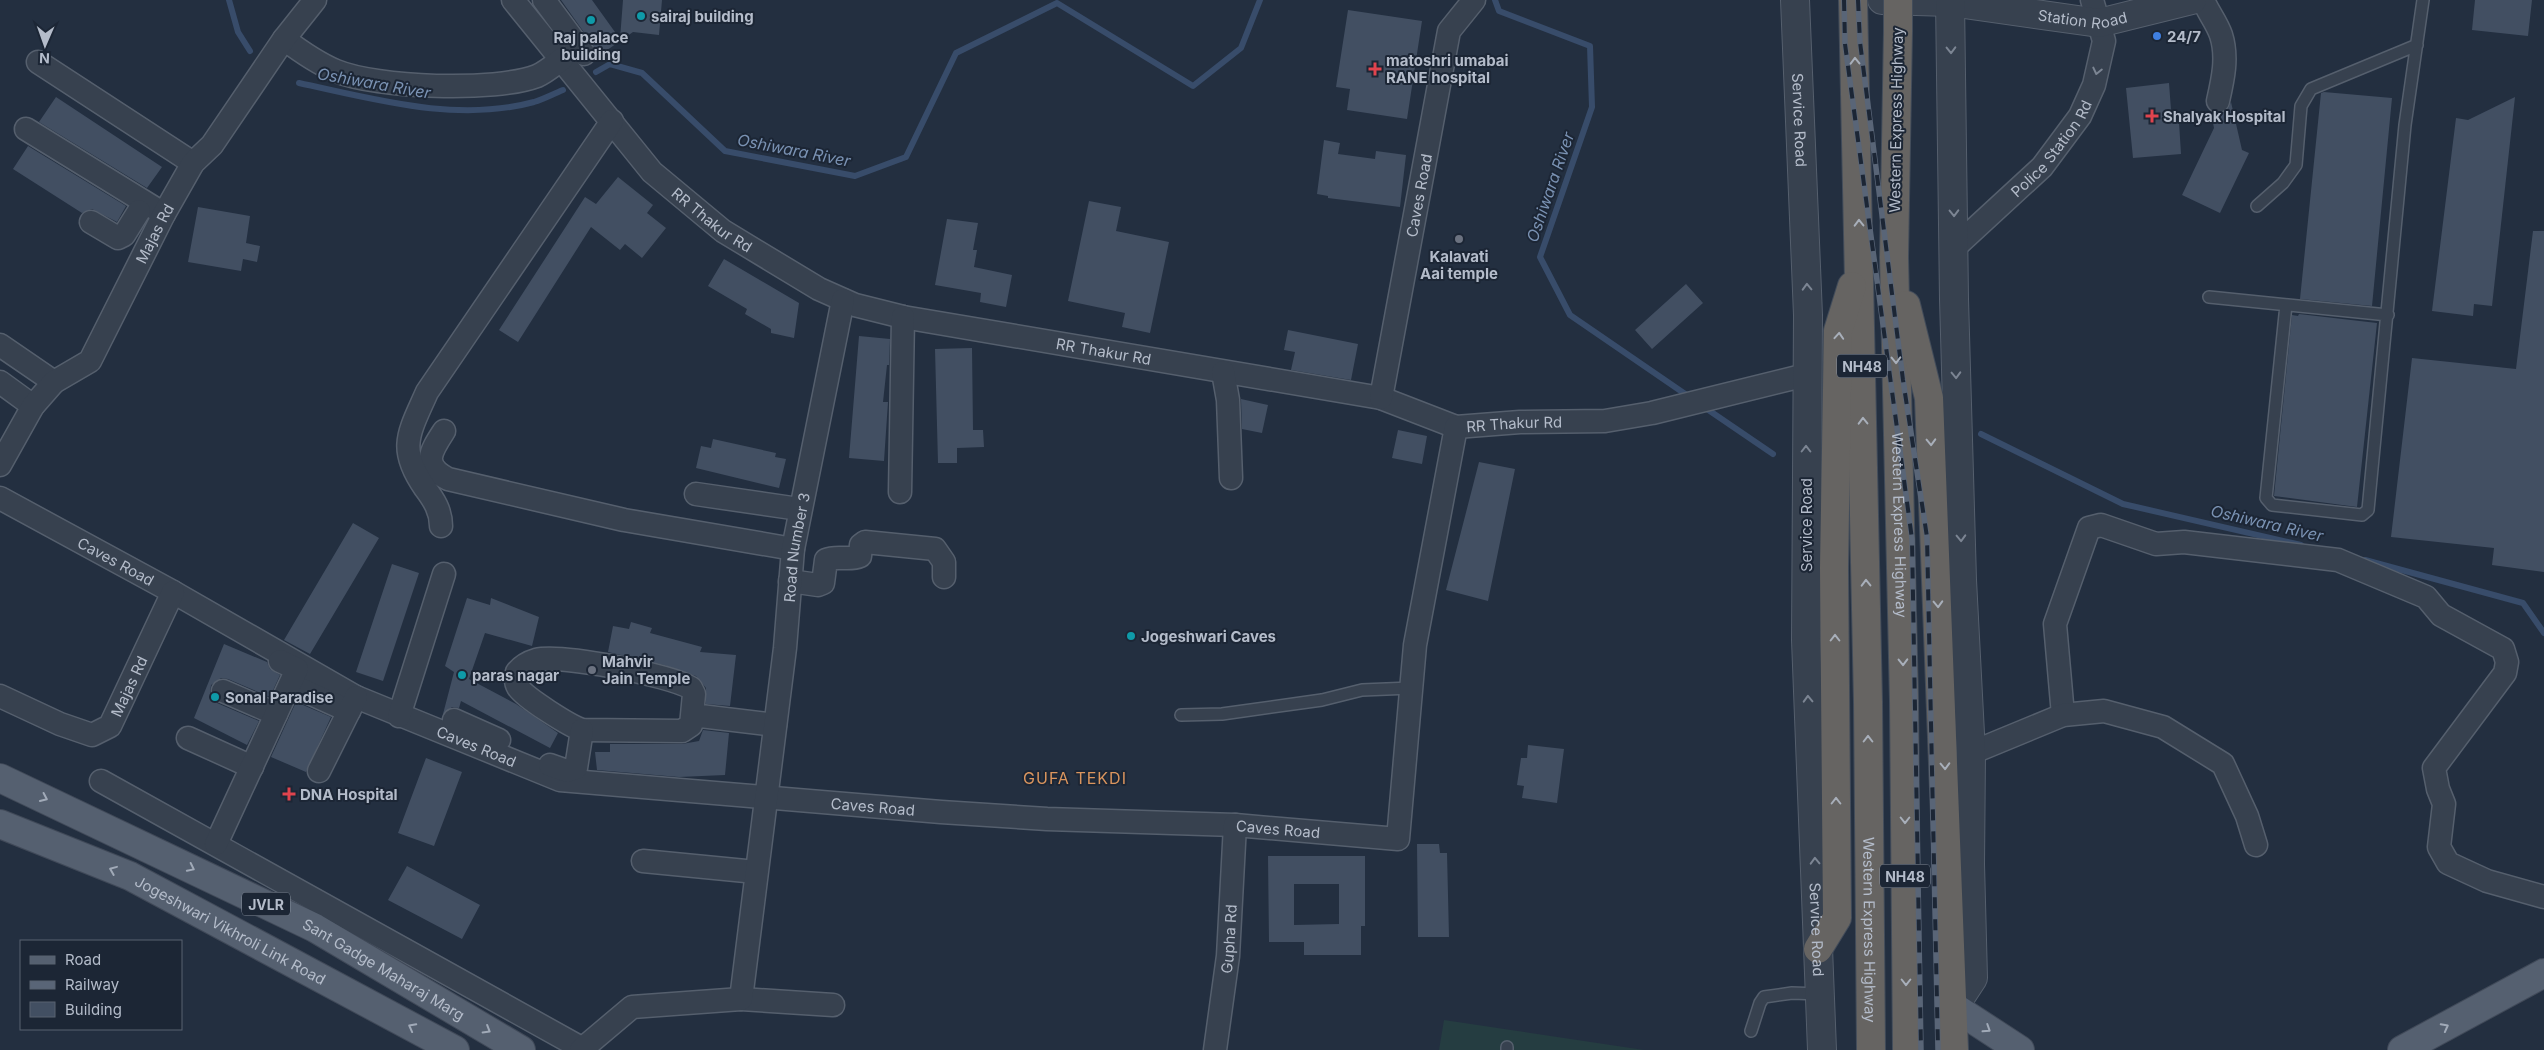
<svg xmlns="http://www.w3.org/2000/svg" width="2544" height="1050" font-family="Inter,sans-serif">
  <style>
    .green { fill: #253d41 }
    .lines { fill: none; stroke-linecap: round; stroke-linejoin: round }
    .stream { stroke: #384c6a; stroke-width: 6 }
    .building { fill: #424f62; fill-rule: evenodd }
    .service-casing { stroke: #555f6d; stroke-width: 14 }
    .minor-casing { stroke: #555f6d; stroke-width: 25 }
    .tertiary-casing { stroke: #555f6d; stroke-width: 30 }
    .primary-casing { stroke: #414a59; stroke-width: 30 }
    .trunk-casing { stroke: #424c5a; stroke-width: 30 }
    .service { stroke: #37414f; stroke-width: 11 }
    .minor { stroke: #37414f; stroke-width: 22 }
    .tertiary { stroke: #37414f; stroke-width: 28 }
    .primary { stroke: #556070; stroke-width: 28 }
    .trunk { stroke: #666462; stroke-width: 28 }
    .rail-casing { stroke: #596577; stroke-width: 5.5 }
    .rail { stroke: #1c2635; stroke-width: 4; stroke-dasharray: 11; stroke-linecap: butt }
    .trunk-bridge-casing { stroke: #424c5a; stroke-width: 30; stroke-linecap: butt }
    .trunk-bridge { stroke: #666462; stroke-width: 28 }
    .oneway { stroke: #7c8593 }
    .oneway2 { stroke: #a8afba }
    .oneway3 { stroke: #a1aab8 }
    .culture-dot { fill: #0f9aa8; stroke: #1c2635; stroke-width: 2 }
    .shop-dot { fill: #3f7fe0; stroke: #1c2635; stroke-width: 2 }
    .health-dot { fill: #e0444e; stroke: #1c2635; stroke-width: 2 }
    .worship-dot { fill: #6b7280; stroke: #1c2635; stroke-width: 2 }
    .labels { text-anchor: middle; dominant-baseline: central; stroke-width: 4; stroke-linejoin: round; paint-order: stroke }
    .shield { fill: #1c2635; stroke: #868f9d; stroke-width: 1 }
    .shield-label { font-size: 14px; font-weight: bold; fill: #b4bcca }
    .street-label { font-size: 15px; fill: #b4bcca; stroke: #1c2635 }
    .poi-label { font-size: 15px; font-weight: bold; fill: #b4bcca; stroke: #1c2635; text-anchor: start }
    .water-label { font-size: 16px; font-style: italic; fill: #7a92b3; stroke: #1c2635 }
    .neighbourhood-label { font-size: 16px; letter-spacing: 1px; fill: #da955e; stroke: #1c2635 }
  </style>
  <rect width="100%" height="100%" fill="#232f40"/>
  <!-- green -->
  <path class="green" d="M1444,1020l200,30h-205z"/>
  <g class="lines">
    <!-- stream -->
    <path class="stream" d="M229,0l9,32 12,19
      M1495,0l4,11 91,35 2,61 -52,150 30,58 121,83
      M596,72l14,-8 32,9 83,78 130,25 51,-19 50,-104 101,-50 136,83 48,-38 19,-48
      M299,83c75,16 158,40 235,19 10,-3 19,-8 29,-12
      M1704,407l69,47
      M1981,434l142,70 178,41
      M2365,560l158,43 21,30"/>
  </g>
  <!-- building -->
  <path class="building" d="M561,0h31l28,39 3,-39h39l-3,35 -26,-3 -33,23z
    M2475,0h57l-4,36 -56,-6z
    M1348,10l74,11 -15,98 -60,-9 3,-21 -14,-2z
    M2169,83l3,40 7,-1 2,32 -48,4 -7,-70z
    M2324,92l68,6 -20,208 -72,-7 21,-206z
    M56,97l106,70 -15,21 -108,-66z
    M2515,97l-23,209 -18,-2 -1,12 -41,-5 24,-193 12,2z
    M2231,102l11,48 7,3 -29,60 -38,-18 32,-67 -3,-16 11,1 6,-4z
    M1324,140l16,3 -2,11 37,5 1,-8 30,4 -6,52 -72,-9v-2l-11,-2z
    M28,146l98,60 -9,16 -25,-13 -10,4 -69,-44z
    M618,177l35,28 -6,8 19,15 -24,30 -17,-14 -5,6 -29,-23 -73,115 -19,-12 86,-133 11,7z
    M1089,201l32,6 -5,24 53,11 -19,91 -28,-6 3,-14 -57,-12z
    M198,207l52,9 -4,27 14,3 -3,16 -14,-3 -2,12 -53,-9z
    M947,219l31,4 -5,27h4l-3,17 38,8 -6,32 -26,-5 1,-9 -46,-8z
    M2533,231h11v341l-52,-7 2,-17 -103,-11 21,-179 104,11z
    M724,259l75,44 -5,35 -23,-5v-4l-26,-15 2,-5 -39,-23z
    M1686,284l17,19 -51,46 -17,-19z
    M2299,314l78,9 -20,184 -83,-11 18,-181 6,1z
    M1288,330l70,14 -7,36 -60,-10 4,-18 -11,-2z
    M859,336l31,3 -1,26h-2l-4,37h5l-4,59 -35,-3z
    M972,348l1,82h10l1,17 -27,1v15h-19l-3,-114z
    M1241,399l27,6 -6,28 -20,-4z
    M1398,430l29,6 -5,28 -30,-6z
    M713,439l63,14 -1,4 11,2 -7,29 -83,-20 5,-22 10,2z
    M1479,462l36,7 -27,132 -42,-11z
    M353,523l26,15 -69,116 -26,-14z
    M392,564l27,9 -36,108 -27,-9z
    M467,598l23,7 1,-7 48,19 -7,29 -47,-13 -16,46 47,25 42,29 -8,15 -89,-47 -2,7 -7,-1 -9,7 11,-42 -9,-6z
    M631,622l21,6 -2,5 52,14 -2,5 36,3 -6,51 -24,-2v-16l-10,-12 -32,-11 -56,-13 5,-26 16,3z
    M224,644l43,18 3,7 10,6 -10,22 -42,-18 -7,-1 -10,7 -1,8 7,10 42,18 -12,24 -53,-27z
    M296,702l35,15 -25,55 -35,-15z
    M703,730l26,3 -4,42 -46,2 -82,-7 -2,-18h15v-8h72l17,-3z
    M1528,745l36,4 -7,54 -35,-5 2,-12 -7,-1 4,-27h6z
    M426,758l36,14 -28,74 -36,-13z
    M1417,844h22l1,9h7l2,84h-31z
    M1268,856h97v70h-4v29h-57v-13h-35zM1294,884h45v40l-45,1z
    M407,866l73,39 -18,34 -74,-39z"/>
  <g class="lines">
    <!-- service casing -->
    <g class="service-casing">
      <path id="service" d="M2257,206l26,-23 13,-18 5,-59 10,-17 106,-44
        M2209,297l179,18
        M2286,305l-20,193 6,7 90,10 6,-5 37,-385 18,-125
        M1181,715l41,-1 100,-14 40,-10 49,-2
        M1751,1031l9,-28 4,-6 28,-4 28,1
        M1507,1050v-3"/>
    </g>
    <!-- minor casing -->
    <g class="minor-casing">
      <g id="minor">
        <path id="s1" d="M513,0l139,172 71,59 96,58 36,16 48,12 478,81 75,29 64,-5 85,-1 47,-8 154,-38"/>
        <path d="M544,0l40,54"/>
        <path d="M2203,0c5,12 14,23 18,35 7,22 2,44 -3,66"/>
        <path d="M284,39c16,12 33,24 52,32 41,17 159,21 201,5 9,-4 17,-11 25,-17"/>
        <path d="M38,62l155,101"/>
        <path d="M26,129l138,85"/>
        <path d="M91,222l27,16 6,-3 15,-24"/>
        <path id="s2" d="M1954,248l88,-81 38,-51 14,-31 10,-44 -12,-41"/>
        <path d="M0,345l54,37"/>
        <path d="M1223,372l5,28 3,78"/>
        <path d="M0,382l33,24"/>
        <path id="s3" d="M1381,398l68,-367 25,-31"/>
        <path d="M444,431c-13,20 -23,34 4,48l176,41 169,29"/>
        <path id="s4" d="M0,465l33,-59 21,-24 36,-21 74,-147 29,-51 19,-18 72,-106 31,-39"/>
        <path d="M900,492l3,-175"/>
        <path d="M696,494l103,15"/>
        <path id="s5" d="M0,498l173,94 183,105 204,83 381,32 106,7 188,6 163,14 17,-194 41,-218"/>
        <path d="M441,526c0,-15 -7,-26 -16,-38 -28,-40 -16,-55 2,-96l185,-271"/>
        <path d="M790,581l28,4 5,-2 3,-23c11,-5 23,1 34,-4l1,-11 4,-3 70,7 9,13v15"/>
        <path d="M298,688l51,23"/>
        <path d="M223,691l53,23"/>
        <path id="s6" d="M0,696l60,28 32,11 18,-9 63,-134"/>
        <path d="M692,715l2,-21 -3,-6c-22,-13 -129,-34 -155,-28 -7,2 -14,6 -19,12 -1,5 -2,10 1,15 7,11 52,39 64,43l100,1 9,-6 1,-10 83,10"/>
        <path d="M2063,715l-8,-91 34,-96 12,-3 55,19 28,-2 154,18 88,37 15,18 62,34 4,13 -2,11 -71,95 4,21 6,15 -5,43 9,16 39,18 57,16"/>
        <path d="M399,716l45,-142"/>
        <path d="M454,720l45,20"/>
        <path d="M188,738l64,29"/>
        <path d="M1971,753l92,-38 41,-4 59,16 60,37 24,52 9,29"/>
        <path d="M550,765l17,6 9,-3 6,-38"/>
        <path d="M319,771l37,-74"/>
        <path d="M101,781l482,268"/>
        <path d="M216,844l81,-175 -17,-8"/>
        <path d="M643,861l113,11"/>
        <path d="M741,999l92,6"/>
        <path id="s7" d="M581,1050l51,-43 109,-8 44,-351 8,-99 50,-249"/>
        <path id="s8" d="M1215,1050l13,-94 7,-131"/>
      </g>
    </g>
    <!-- tertiary casing -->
    <g class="tertiary-casing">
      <g id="tertiary">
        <path id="s9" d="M1795,0l13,315 -2,325 16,410"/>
        <path id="s10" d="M1882,0l68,2 149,21 93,-23"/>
        <path d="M1950,0l4,299 8,281 9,173 -1,111 3,114 -19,29"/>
      </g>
    </g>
    <!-- primary casing -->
    <g class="primary-casing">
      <g id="primary">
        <path id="s11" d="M0,778l315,150 206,122"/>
        <path id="s12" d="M0,824l130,52 325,174"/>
        <path d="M1954,1007l66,43"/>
        <path d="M2402,1050l142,-77"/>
      </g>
    </g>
    <!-- trunk casing -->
    <g class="trunk-casing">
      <g id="trunk">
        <path id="s13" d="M1853,0l15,702 3,348"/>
        <path id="s14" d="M1898,31l-4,226 10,444 3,349"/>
        <path d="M1906,305l23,93 25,652"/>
        <path d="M1818,949l19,-31 -3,-350 4,-237 14,-45"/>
      </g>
    </g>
    <!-- service -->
    <use href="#service" class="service"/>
    <!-- minor -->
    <use href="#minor" class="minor"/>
    <!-- tertiary -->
    <use href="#tertiary" class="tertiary"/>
    <!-- primary -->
    <use href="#primary" class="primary"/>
    <!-- trunk -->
    <use href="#trunk" class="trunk"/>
    <!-- rail casing -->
    <g class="rail-casing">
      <path id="rail" d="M1844,0l1,44 67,495 9,511
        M1858,0l2,42 43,338 24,157 11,513"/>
    </g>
    <!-- rail -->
    <use href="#rail" class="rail"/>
    <!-- trunk-bridge casing -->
    <g class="trunk-bridge-casing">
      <path id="trunk-bridge" d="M1898,31v-31"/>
    </g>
    <!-- trunk-bridge -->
    <use href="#trunk-bridge" class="trunk-bridge"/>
  </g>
  <!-- one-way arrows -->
  <defs><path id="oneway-chevron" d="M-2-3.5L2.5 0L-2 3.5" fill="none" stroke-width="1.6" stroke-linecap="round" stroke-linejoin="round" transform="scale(1.25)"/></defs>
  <g class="oneway">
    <use href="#oneway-chevron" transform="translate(1951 50) rotate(89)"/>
    <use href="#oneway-chevron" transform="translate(2097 71) rotate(103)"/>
    <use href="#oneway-chevron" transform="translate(1954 213) rotate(89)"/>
    <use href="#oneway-chevron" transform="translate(1807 287) rotate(-92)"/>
    <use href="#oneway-chevron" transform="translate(1956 375) rotate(88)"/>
    <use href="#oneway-chevron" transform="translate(1806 449) rotate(-90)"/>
    <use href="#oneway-chevron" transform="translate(1961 538) rotate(88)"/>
    <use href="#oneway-chevron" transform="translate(1808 699) rotate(-92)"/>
    <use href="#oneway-chevron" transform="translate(1815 861) rotate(-92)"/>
  </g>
  <g class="oneway2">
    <use href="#oneway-chevron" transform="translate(1855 61) rotate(-91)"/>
    <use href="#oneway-chevron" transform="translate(1859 223) rotate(-91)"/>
    <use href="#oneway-chevron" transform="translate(1839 336) rotate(-86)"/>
    <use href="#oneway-chevron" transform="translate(1896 360) rotate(89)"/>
    <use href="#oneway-chevron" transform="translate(1863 421) rotate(-91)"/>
    <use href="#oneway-chevron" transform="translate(1931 442) rotate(88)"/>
    <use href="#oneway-chevron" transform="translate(1866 583) rotate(-91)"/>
    <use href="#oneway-chevron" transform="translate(1938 604) rotate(88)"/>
    <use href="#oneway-chevron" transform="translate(1835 638) rotate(-90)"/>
    <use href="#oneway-chevron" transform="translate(1903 662) rotate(89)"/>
    <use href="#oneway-chevron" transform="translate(1868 739) rotate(-90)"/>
    <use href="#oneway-chevron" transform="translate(1945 766) rotate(88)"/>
    <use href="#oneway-chevron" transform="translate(1836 801) rotate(-90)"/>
    <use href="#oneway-chevron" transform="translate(1905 820) rotate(90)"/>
    <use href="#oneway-chevron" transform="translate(1906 982) rotate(90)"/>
  </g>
  <g class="oneway3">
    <use href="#oneway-chevron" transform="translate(44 798) rotate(25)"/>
    <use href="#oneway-chevron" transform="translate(191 868) rotate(26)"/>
    <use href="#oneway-chevron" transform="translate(113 870) rotate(-158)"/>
    <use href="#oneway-chevron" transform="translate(412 1027) rotate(-152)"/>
    <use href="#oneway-chevron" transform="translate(2445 1027) rotate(-28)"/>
    <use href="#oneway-chevron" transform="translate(1987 1029) rotate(33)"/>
    <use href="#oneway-chevron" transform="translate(487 1030) rotate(31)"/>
  </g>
  <!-- markers -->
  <g class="culture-dot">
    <circle cx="641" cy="16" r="5"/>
    <circle cx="591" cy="20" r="5"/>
    <circle cx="1131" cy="636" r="5"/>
    <circle cx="462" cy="675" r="5"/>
    <circle cx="215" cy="697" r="5"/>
  </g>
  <circle class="shop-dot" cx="2157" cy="36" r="5"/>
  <g class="health-dot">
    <path d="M1372.5 61.5h5v5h5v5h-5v5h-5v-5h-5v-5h5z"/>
    <path d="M2149.5 108.5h5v5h5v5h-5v5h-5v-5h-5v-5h5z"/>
    <path d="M286.5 786.5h5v5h5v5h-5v5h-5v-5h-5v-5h5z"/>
  </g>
  <g class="worship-dot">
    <circle cx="1459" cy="239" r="5"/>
    <circle cx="592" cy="670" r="5"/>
  </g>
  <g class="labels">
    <!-- shield labels -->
    <g class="shield">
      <rect x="1837" y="354.5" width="50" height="23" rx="4"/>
      <rect x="1880" y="864.5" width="50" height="23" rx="4"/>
      <rect x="242" y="892.5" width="48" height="23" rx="4"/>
    </g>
    <g class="shield-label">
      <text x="1862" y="366">NH48</text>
      <text x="1905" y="876">NH48</text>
      <text x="266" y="904">JVLR</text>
    </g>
    <!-- street labels -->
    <g class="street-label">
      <text stroke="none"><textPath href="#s10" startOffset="202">Station Road</textPath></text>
      <text stroke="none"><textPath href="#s9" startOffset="120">Service Road</textPath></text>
      <text transform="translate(1896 120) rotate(-89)">Western Express Highway</text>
      <text stroke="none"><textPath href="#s2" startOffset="140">Police Station Rd</textPath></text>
      <text stroke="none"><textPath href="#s3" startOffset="206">Caves Road</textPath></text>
      <text stroke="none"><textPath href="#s1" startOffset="298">RR Thakur Rd</textPath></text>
      <text stroke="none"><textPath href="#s4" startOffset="284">Majas Rd</textPath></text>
      <text stroke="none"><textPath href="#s1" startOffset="718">RR Thakur Rd</textPath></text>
      <text stroke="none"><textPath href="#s1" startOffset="1138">RR Thakur Rd</textPath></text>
      <text transform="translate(1806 525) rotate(-90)">Service Road</text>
      <text stroke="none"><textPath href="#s14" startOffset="494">Western Express Highway</textPath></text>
      <text stroke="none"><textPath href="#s7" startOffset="631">Road Number 3</textPath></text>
      <text stroke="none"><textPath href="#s5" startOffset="132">Caves Road</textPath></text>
      <text stroke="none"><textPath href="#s6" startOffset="164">Majas Rd</textPath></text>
      <text stroke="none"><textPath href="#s5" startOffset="538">Caves Road</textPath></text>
      <text stroke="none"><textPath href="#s5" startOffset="942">Caves Road</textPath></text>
      <text stroke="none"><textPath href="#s5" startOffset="1348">Caves Road</textPath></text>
      <text stroke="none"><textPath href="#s12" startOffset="254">Jogeshwari Vikhroli Link Road</textPath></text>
      <text stroke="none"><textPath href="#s9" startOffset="930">Service Road</textPath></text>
      <text stroke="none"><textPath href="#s13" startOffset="930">Western Express Highway</textPath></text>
      <text stroke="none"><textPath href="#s8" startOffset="112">Gupha Rd</textPath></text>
      <text stroke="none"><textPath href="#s11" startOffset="429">Sant Gadge Maharaj Marg</textPath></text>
    </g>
    <!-- poi labels -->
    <g class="poi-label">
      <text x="651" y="16">sairaj building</text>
      <text x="2167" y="36">24/7</text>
      <text x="591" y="37" text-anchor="middle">Raj palace<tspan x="591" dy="17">building</tspan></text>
      <text x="1386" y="60">matoshri umabai<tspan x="1386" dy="17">RANE hospital</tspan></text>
      <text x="2163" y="116">Shalyak Hospital</text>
      <text x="1459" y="256" text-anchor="middle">Kalavati<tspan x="1459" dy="17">Aai temple</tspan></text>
      <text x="1141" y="636">Jogeshwari Caves</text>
      <text x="602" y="661">Mahvir<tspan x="602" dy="17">Jain Temple</tspan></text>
      <text x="472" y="675">paras nagar</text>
      <text x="225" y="697">Sonal Paradise</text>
      <text x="300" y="794">DNA Hospital</text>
    </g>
    <!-- water labels -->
    <g class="water-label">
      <text transform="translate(374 83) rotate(10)">Oshiwara River</text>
      <text transform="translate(794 150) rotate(11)">Oshiwara River</text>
      <text transform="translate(1550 187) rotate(-71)">Oshiwara River</text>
      <text transform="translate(2267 523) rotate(13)">Oshiwara River</text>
    </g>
    <!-- neighbourhood labels -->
    <g class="neighbourhood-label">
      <text x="1075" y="778">GUFA TEKDI</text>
    </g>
  </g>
  <!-- legend -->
  <rect x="20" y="940" width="162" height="90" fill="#1c2635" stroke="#596271"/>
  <rect x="30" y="956" width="25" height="8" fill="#556070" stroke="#596271"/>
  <text x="65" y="965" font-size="15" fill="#b4bcca">Road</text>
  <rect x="30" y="981" width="25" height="8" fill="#596577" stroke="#596271"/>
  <text x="65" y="990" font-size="15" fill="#b4bcca">Railway</text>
  <rect x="30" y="1002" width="25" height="15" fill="#424f62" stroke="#596271"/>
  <text x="65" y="1015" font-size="15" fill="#b4bcca">Building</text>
  <!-- north arrow -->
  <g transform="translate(45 45) rotate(182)" stroke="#1c2635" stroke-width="4" paint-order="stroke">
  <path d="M0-4L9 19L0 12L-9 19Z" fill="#b4bcca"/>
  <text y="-8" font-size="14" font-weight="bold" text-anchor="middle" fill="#b4bcca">N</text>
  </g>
</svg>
